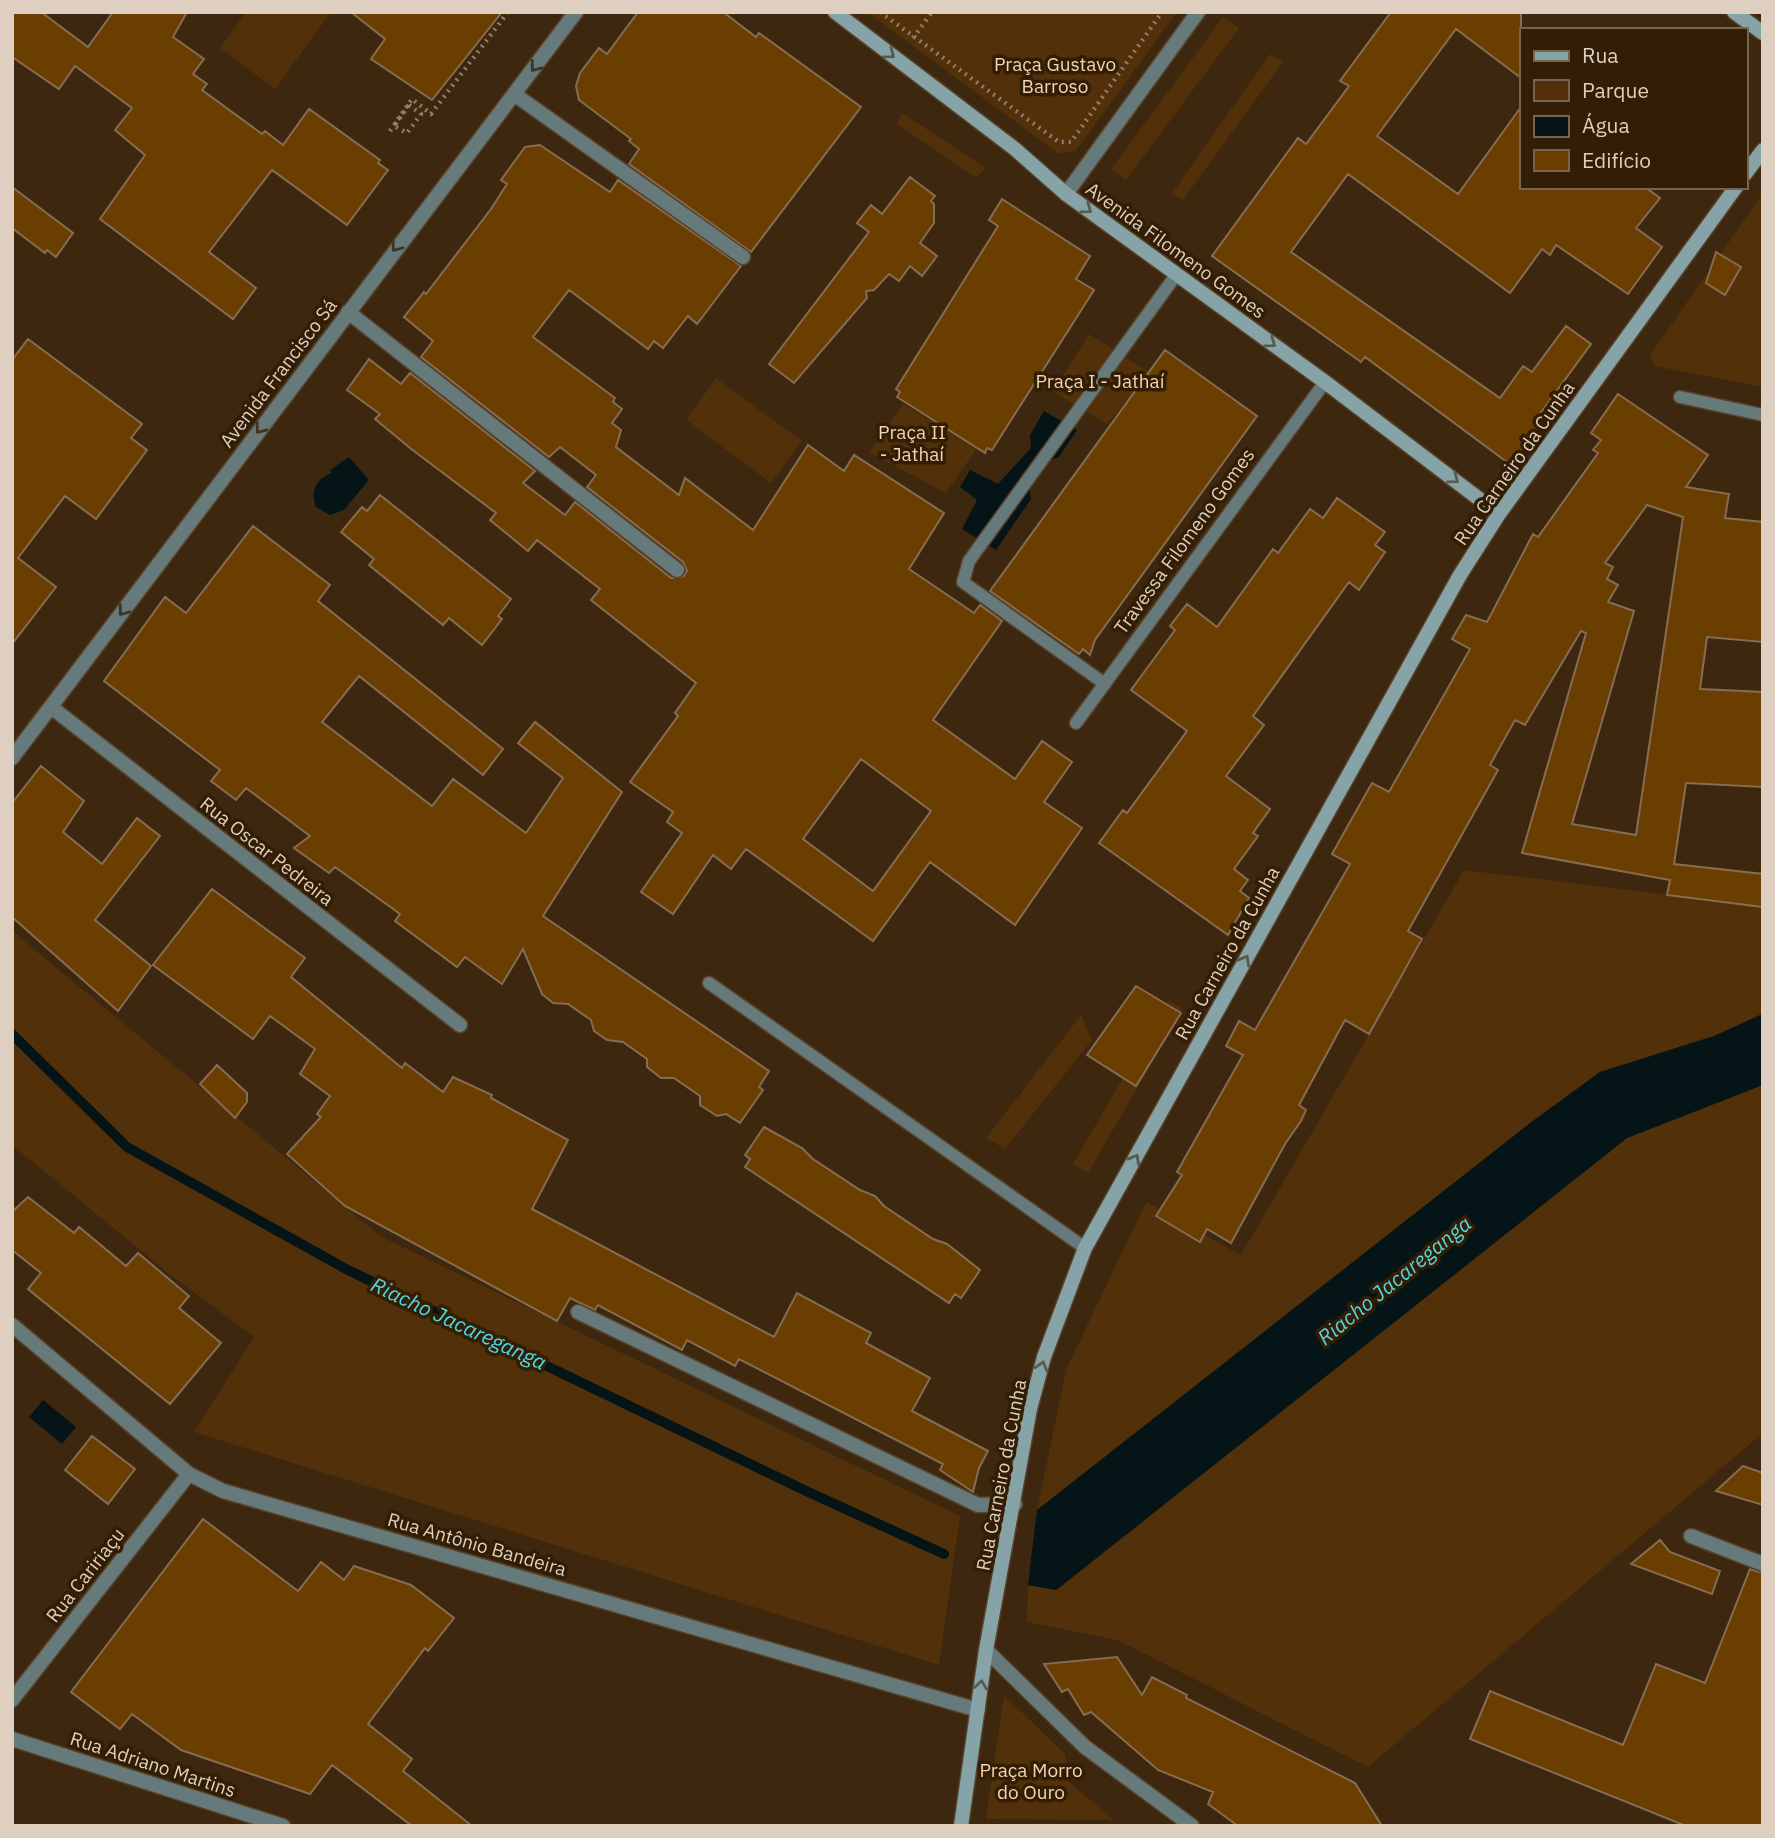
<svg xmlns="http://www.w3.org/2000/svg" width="1775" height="1838" font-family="'IBM Plex Sans',sans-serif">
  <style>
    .green { fill: #51300a }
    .water { fill: #051416 }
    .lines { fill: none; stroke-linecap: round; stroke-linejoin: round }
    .stream { stroke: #051416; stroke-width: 10 }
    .building { fill: #6a3d00; stroke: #866c53; stroke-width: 2; fill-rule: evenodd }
    .lane-casing { stroke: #57422b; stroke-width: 15 }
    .street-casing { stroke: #57422b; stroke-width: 17 }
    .secondary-casing { stroke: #57422b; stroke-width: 17 }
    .path { stroke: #917f6c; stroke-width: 4.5; stroke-dasharray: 2 5; stroke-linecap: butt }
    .lane { stroke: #66797b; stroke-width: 12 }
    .street { stroke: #66797b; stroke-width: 14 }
    .secondary { stroke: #86a4a8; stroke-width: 14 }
    .oneway { stroke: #585a4e }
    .oneway2 { stroke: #3f3422 }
    .labels { text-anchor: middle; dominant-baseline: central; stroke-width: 7; stroke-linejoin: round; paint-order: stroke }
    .park-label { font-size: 19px; fill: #f5d3b3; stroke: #321d05 }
    .street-label { font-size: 19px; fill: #decfc1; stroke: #321d05 }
    .water-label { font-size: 21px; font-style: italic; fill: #52d6e4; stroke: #321d05 }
  </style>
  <rect width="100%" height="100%" fill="#3d270f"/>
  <!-- green -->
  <path class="green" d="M246,12h85l-56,77 -55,-41z
    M867,12h310l-101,139 -17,3z
    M1223,17l16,11 -113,152 -15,-11z
    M1270,54l13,8 -100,138 -11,-7z
    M902,113l84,55 -10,10 -79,-54z
    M1763,193v194l-109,-21 -4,-11z
    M1089,334l61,39 -43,51 -54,-32z
    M716,378l86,63 -31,42 -85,-63z
    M903,404l74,44 -31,45 -77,-41z
    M1464,870l299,36v107l-49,23 -114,36 -563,438 29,-140 80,-168 95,53z
    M12,931l370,306 578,279 -21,149 -745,-233 60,-95 -82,-61 -160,-131z
    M1168,1000l15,9 -95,164 -15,-9z
    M1081,1015l11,25 -87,109 -19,-11z
    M1763,1085v348l-395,334 -251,-127 -90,-18 1,-37 29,5 570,-452z
    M1004,1695l61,59 4,28 45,38 -128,-1z"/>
  <!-- water -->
  <path class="water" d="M1044,411l33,19 -18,27 -16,5 -14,22 2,15 -35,51 -34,-21 15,-29 -17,-13 10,-17 28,14 33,-36 -1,-13z
    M349,457l20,23 -25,30 -14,5 -14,-8c-6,-16 0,-29 16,-34l-2,-3z
    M1763,1014v71l-136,53 -571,452 -28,-5 9,-75 493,-387 70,-51 114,-36z
    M43,1400l33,27 -14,17 -33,-27z"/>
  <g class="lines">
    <!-- stream -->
    <path class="stream" d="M12,1034l115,113 221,123 456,220 140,64"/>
  </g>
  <!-- building -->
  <path class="building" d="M12,12h29l47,35 25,-35h74l-14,25 31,22 -11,15 14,10 -5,6 60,44 3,-3 18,14 26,-36 71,51 -2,3 10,7 -41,55 -75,-55 -63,82 47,36 -23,31 -133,-100 45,-64 -30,-25 17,-22 -57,-42 -16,23 -47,-32z
    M351,12h151l-70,88 -61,-41 14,-20z
    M638,12h85l33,25 3,-4 102,74 -110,145 -122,-88 10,-15 -10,-8 2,-2 -52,-39 -3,-14 4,-13 19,-25 8,6z
    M1391,12h130v66l-65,-49 -79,107 81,58 63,-87v80h124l15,11 -24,30 26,19 -34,47 -72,-49 -6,10 -8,-6 -32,44 -162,-119 -57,78 209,146 23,-32 9,6 34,-46 25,18 -57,78 5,4 -28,39 -146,-108 -4,5 -149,-106 86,-118 8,6 43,-58 -9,-5z
    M540,145l70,47 8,-12 123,86 -44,58 -9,-8 -25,32 -9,-7 -6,8 -79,-59 -36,47 82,61 -2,4 9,7 -10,14 9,7 -5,17 63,48 6,-17 68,52 55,-85 36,26 10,-16 90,58 -35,56 65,44 6,-8 22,16 -69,99 82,59 27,-38 30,21 -28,40 38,26 -67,97 -85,-63 -57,79 -127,-92 -15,20 -18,-14 -40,59 -32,-22 41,-59 -15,-11 6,-10 -43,-30 48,-66 -3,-3 21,-30 -105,-83 9,-11 -63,-49 -9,11 -38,-31 6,-7 -86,-65 -35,-29 5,-5 -33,-24 22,-31 32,25 9,-11 125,98 -12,12 42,32 10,-13 96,76 13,-2 3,-5 -4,-9 -96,-75 9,-12 -36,-28 -11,10 -128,-100 12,-16 -29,-24 20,-25 2,2 65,-85 16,-25 -6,-4 24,-33zM861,759l70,52 -58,80 -70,-52z
    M910,177l25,19 -4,5 3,3v19l-14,20 17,13 -15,20 -12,-10 -11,15 -10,-7 -15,16 -8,1 1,7 -73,85 -25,-19 100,-132 -12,-9 14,-18 11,9z
    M12,187l61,46 -17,24 -9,-7 -2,3 -33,-25z
    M1002,199l88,57 -14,23 18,11 -102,160 -5,-2 -2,5 -88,-56 3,-5 -4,-3 102,-163 -9,-6z
    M1716,252l25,15 -16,28 -19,-12z
    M28,339l114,85 -11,14 16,12 -51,69 -31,-23 -47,62 38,29 -44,57v-284z
    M1165,350l92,66 -162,224 -5,15 -7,-6 -4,5 -89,-63z
    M1618,394l90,61 -22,32 43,7 -4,24 38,4v120l-56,-5 -7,52 63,3v95l-77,-4 -12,81 89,10v33l-96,-12 3,-15 -148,-27 64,-220 -5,-2 -56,94 -10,-5 -25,45 8,5 -90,161 14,8 -53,95 -24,-14 -46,85 7,5 -5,11 -16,23 -54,99 -24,-14 -7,13 -44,-26 26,-41 -5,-3 66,-117 -17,-9 13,-25 16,9 95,-166 -18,-10 14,-25 26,-46 17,9 81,-143 -18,-10 14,-24 21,7 46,-88 5,3 60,-84 -5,-3 8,-10 -10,-7zM1647,505l36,12 -47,318 -64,-11 62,-213 -26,-9 10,-17 -11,-6 6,-12 -8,-4z
    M380,495l131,104 -13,17 4,3 -20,26 -33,-27 -6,7 -74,-60 5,-6 -33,-27 21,-25 5,4z
    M1337,498l48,34 -10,13 10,7 -26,38 -10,-8 -96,134 11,9 -38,51 44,33 -17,24 5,3 -24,33 14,11 -8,11 9,7 -21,37 -129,-92 24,-33 4,3 60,-82 -56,-41 44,-60 -5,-4 17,-22 30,23 56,-78 5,4 32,-44 13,9z
    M253,526l77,59 -12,16 185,148 -20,26 -124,-99 -37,46 110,84 21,-27 73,54 37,-55 -45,-35 17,-21 87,70 -79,124 226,155 -10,16 4,3 -23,33 -14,-9 -9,2 -17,-11v-9l-26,-18h-13l-14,-11v-8l-24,-17 -16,-2 -13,-9 -3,-11 -23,-16 -15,-1 -11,-9 -19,-45 -21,35 -37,-27 -8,10 -62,-46 5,-7 -65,-47 -6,6 -35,-25 16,-12 -64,-48 -10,12 -25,-19 9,-11 -116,-89 61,-84 21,16z
    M41,766l43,35 -21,31 39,32 35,-46 23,18 -65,84 56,46 -33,45 -106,-94v-114z
    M212,889l93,69 -14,19 111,91 3,-5 38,29 10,-15 39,18 -1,3 77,42 -36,69 242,128 23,-44 74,40 -5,10 64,35 -18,33 76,40 -9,17 -6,24 -33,-22 3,-6 -204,-105 -4,7 -48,-26 -5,10 -84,-45 -3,5 -25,-12 -13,23 -212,-115 -58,-52 34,-37 -4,-3 13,-18 -30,-22 15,-25 -45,-33 -17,23 -100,-74z
    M1136,986l45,27 -45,73 -49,-31z
    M217,1065l30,28v9l-12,16 -35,-34z
    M764,1127l38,21 11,11 47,31 15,6 9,10 49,33 14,5 33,26 -19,28 -6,-4 -6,9 -204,-136 5,-8 -5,-4z
    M28,1197l46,36 5,-6 47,39 12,-13 51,43 -10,12 42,35 -51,61 -142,-115 13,-16 -29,-23v-38z
    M92,1436l43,33 -27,35 -43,-34z
    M1743,1466l20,7v32l-47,-14z
    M203,1519l95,72 23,-29 23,18 10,-14 57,19 43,33 -26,33 -3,-3 -57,76 44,35 -9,12 69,55h-60l-80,-61 -22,29 -129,-44 -49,-36 -12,15 -49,-37z
    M1660,1540l10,12 50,19 -8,23 -81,-30z
    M1750,1569l13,4v253h-77l-216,-87 20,-48 133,54 33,-81 49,19z
    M1117,1657l25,38 10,-18 35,18 -1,3 169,85 27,43h-144l-30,-22 5,-12 -55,-22 -67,-58 -7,3 -16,-26 -6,3 -18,-28z"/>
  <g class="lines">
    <!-- lane casing -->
    <g class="lane-casing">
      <path id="lane" d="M1680,397l83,18
        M1105,684l-142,-102 6,-21 207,-286
        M1076,723l249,-341
        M709,983l376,265"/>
    </g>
    <!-- street casing -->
    <g class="street-casing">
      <path id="street" d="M514,94l229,163
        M1066,194l132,-182
        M348,312l329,258
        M51,707l409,318
        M12,758l564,-746
        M578,1312l400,193 37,-1
        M12,1325l177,149 34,17 755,219
        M1691,1536l72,28
        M986,1650l99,97 107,79
        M12,1700l177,-226
        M12,1739l271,87"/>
    </g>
    <!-- secondary casing -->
    <g class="secondary-casing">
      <path id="secondary" d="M835,12l180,137 51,45 259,188 174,132
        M1734,12l29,21
        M1745,174l18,-24
        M961,1826l25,-176 44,-241 14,-52 41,-109 375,-673 39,-61 237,-327"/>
    </g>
    <!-- path -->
    <path class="path" d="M880,12l179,130h12l91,-130
      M913,38l19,-26
      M409,105l12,9 -14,19 -13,-7z
      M390,131l22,-32 19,15 77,-102"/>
    <!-- lane -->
    <use href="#lane" class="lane"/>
    <!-- street -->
    <use href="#street" class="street"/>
    <!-- secondary -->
    <use href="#secondary" class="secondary"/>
  </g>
  <!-- one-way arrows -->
  <defs><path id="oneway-chevron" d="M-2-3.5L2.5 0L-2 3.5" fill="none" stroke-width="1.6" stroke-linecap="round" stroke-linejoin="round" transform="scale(1.75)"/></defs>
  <g class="oneway">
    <use href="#oneway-chevron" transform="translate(890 54) rotate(37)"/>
    <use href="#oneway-chevron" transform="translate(1087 209) rotate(36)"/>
    <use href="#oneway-chevron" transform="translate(1271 343) rotate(36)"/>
    <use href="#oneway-chevron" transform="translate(1454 479) rotate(37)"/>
    <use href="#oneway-chevron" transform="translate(1245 960) rotate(-61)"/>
    <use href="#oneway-chevron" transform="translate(1135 1159) rotate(-61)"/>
    <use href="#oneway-chevron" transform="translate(1042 1366) rotate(-74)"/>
    <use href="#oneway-chevron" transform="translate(981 1685) rotate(-82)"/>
  </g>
  <g class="oneway2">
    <use href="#oneway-chevron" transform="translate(535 67) rotate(127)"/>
    <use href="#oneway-chevron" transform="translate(396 247) rotate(127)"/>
    <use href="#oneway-chevron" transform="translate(260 429) rotate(127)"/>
    <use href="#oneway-chevron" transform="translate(123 611) rotate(127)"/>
  </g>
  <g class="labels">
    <!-- park labels -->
    <g class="park-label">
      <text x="1055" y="64">Praça Gustavo<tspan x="1055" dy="22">Barroso</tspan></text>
      <text x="1100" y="381">Praça I - Jathaí</text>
      <text x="912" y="432">Praça II<tspan x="912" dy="22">- Jathaí</tspan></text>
      <text x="1031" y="1770">Praça Morro<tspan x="1031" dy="22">do Ouro</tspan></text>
    </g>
    <!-- street labels -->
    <g class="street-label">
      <text transform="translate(1176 250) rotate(36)">Avenida Filomeno Gomes</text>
      <text transform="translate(278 373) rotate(-53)">Avenida Francisco Sá</text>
      <text transform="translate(1514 463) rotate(-55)">Rua Carneiro da Cunha</text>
      <text transform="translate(1184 541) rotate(-54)">Travessa Filomeno Gomes</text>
      <text transform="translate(267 851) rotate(38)">Rua Oscar Pedreira</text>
      <text transform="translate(1227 953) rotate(-61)">Rua Carneiro da Cunha</text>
      <text transform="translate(1001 1475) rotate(-79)">Rua Carneiro da Cunha</text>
      <text transform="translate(477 1544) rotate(16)">Rua Antônio Bandeira</text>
      <text transform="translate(85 1575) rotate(-52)">Rua Caririaçu</text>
      <text transform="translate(153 1764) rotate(18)">Rua Adriano Martins</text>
    </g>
    <!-- water labels -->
    <g class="water-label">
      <text transform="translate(1394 1280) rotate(-39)">Riacho Jacareganga</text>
      <text transform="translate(459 1323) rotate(25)">Riacho Jacareganga</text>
    </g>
  </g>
  <!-- border -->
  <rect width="1775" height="1838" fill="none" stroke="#decfc1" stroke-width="28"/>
  <!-- legend -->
  <rect x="1520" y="28" width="228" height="161" fill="#321d05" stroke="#776450" stroke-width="2"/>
  <rect x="1534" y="51" width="35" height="10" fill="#86a4a8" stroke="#776450" stroke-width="2"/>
  <text x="1582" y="63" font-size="21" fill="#decfc1">Rua</text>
  <rect x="1534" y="80" width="35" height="21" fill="#51300a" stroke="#776450" stroke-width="2"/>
  <text x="1582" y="98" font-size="21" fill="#decfc1">Parque</text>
  <rect x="1534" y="116" width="35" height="21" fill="#051416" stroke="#776450" stroke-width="2"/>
  <text x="1582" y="133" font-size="21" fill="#decfc1">Água</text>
  <rect x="1534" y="150" width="35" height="21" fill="#6a3d00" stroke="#776450" stroke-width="2"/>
  <text x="1582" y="168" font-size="21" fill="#decfc1">Edifício</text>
</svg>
